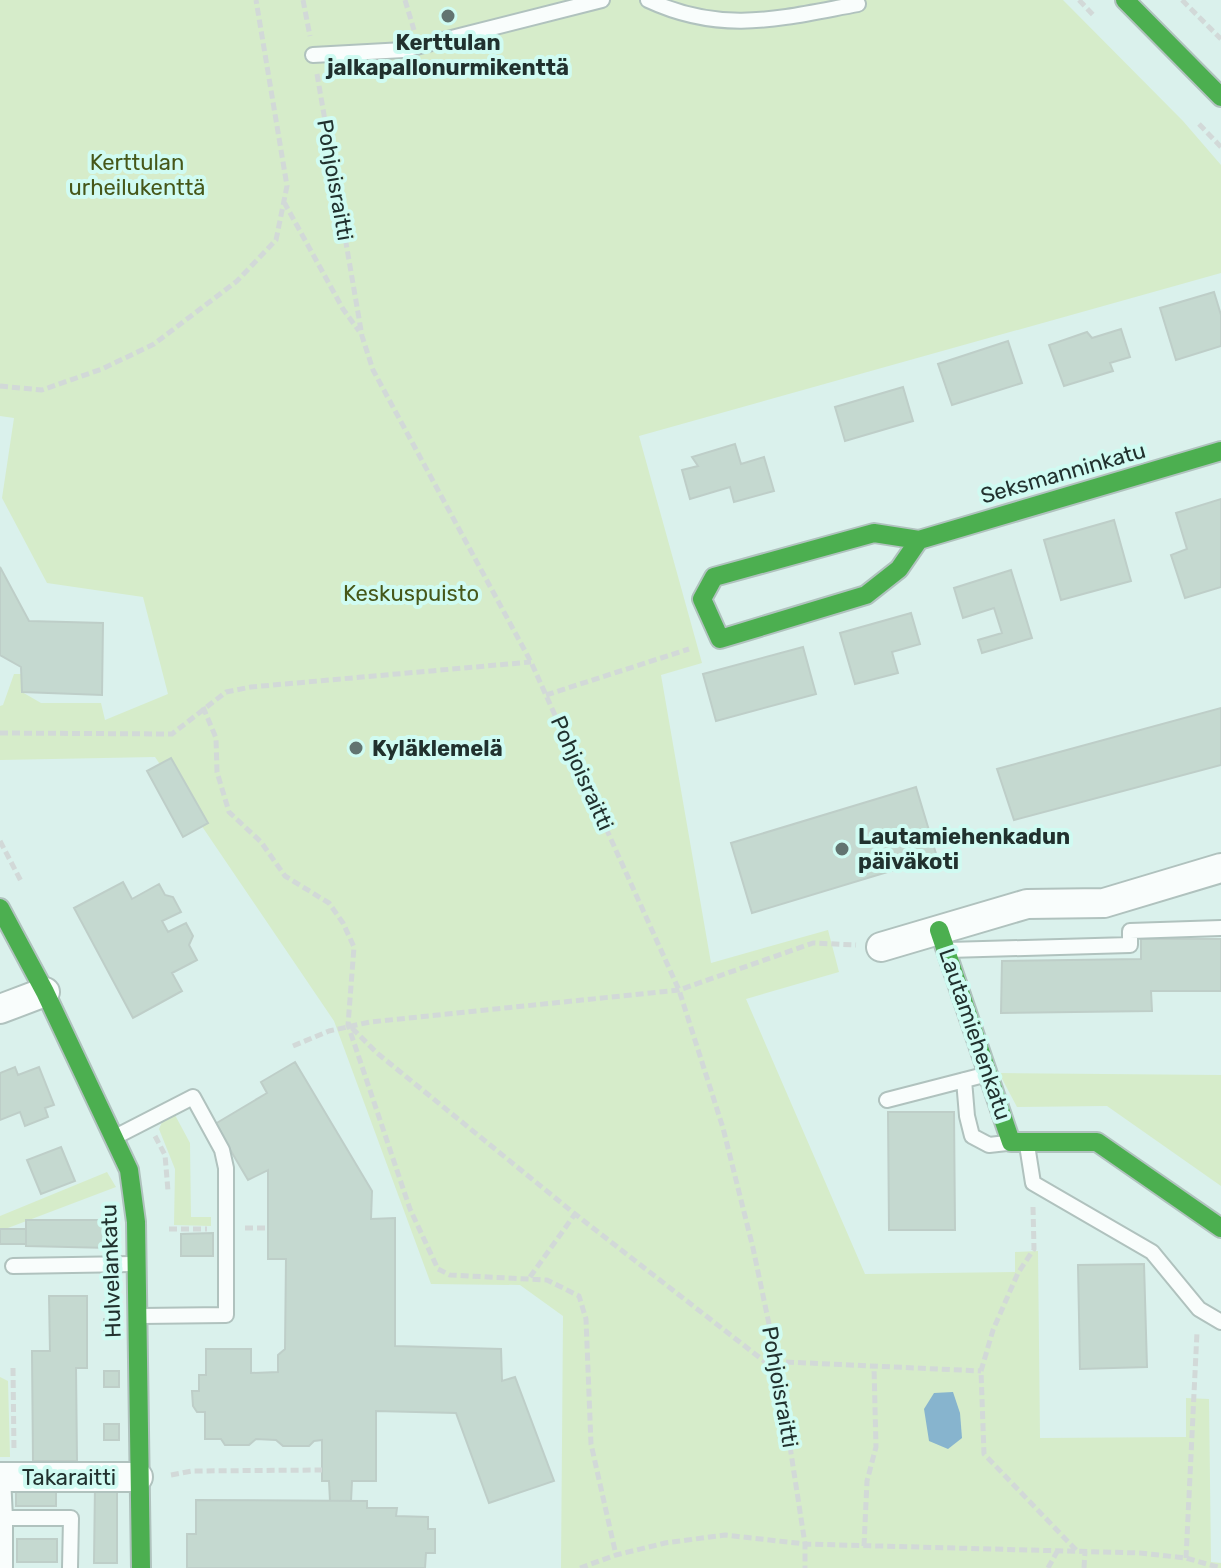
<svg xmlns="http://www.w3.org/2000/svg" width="1221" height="1568" font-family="Rubik,sans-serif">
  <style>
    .green { fill: #d6ecca }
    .water { fill: #87b4ce }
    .building { fill: #c5d9d0; stroke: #becec8; stroke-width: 2 }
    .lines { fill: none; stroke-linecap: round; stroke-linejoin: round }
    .lane-casing { stroke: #b0c2be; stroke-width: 18 }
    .street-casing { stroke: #b0c2be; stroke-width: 32 }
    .fast-casing { stroke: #b0c2be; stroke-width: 22 }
    .path { stroke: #d2d9d8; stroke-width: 5; stroke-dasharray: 8 4; stroke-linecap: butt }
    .lane { stroke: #f9fdfc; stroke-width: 14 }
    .street { stroke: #f9fdfc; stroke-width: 28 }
    .fast { stroke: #4caf50; stroke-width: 18 }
    .poi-dot { fill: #627470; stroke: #d0fbf2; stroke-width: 3 }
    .labels { text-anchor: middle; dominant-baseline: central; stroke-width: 8; stroke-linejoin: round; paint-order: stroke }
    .poi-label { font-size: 22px; font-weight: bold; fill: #21312e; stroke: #d0fbf2; text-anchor: start }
    .park-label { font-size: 22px; fill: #465719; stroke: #d0fbf2 }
    .street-label { font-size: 22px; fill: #21312e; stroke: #d0fbf2 }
  </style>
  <rect width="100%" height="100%" fill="#daf1ec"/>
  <!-- green -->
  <path class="green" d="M0,0h1063l120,121 38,44v108l-582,163 63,227 -41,12 50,288 117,-33 11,42 -93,27 119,275 150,-2v-20l23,-1 2,187 146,-1v-39l23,1 2,163 10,1v5h-660l2,-252 -43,-31 -89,-1 -97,-263 -179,-264 -155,3v-54l3,-1 11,-31h8v18l19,11h60l4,17 63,-26 -25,-97 -96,-14 -45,-85 12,-80 -14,-2z
    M999,1073l222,2v111l-114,-80 -90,1z
    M175,1115l15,28 1,74h20v9l-37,-1 1,-56 -16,-40 3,-7z
    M107,1172l9,15 -116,44v-15z
    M0,1377l8,4 2,76h-10z"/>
  <!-- water -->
  <path class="water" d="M953,1392l7,21 2,25 -14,11 -19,-8 -5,-32 10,-16z"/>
  <!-- building -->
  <path class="building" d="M1214,292l7,23v31l-45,14 -16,-52z
    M1121,329l9,28 -20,6 3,8 -49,15 -15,-41 38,-13 5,6z
    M1008,341l14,42 -70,22 -14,-41z
    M903,387l10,34 -68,20 -10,-34z
    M735,444l6,20 23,-7 10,34 -40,11 -4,-15 -40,12 -8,-29 16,-4 -6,-9z
    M1221,499v88l-36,11 -14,-43 16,-6 -11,-36z
    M1114,520l17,61 -70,19 -17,-60z
    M0,567l29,54 74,2 -1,72 -80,-3 -1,-25 -21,-12z
    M1011,570l21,68 -50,15 -4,-13 24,-7 -8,-25 -31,10 -9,-30z
    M911,613l9,31 -28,8 6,21 -43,11 -15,-51z
    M803,647l13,47 -100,27 -13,-47z
    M1221,708v57l-207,55 -17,-51z
    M171,758l37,65 -25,14 -36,-66z
    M916,787l21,70 -185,56 -21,-70z
    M123,882l9,17 27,-15 6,11 8,2 8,15 -19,9 6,11 18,-9 7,13 -4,9 8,15 -25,13 10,18 -49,27 -59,-110z
    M1141,939h80v52h-70l1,20 -151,2 1,-52 139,-2z
    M295,1062l77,129 -1,28 24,-1v128l106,3 1,32 13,-4 39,104 -65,22 -33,-90 -80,-2v70h-24l-1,20h-21l-1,-20h-7v-41l-8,1 -5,5h-26l-7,-6 -20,-1 -7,6h-24l-4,-6h-16v-27h-8l-4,-6 -1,-15h7v-16h7v-26h45v24l27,-1v-17l7,-6 1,-90h-18v-89l-20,10 -33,-56 52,-31 -6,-11z
    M15,1067l3,8 21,-8 15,38 -9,3 3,9 -23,9 -5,-14 -20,8v-47z
    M888,1112h66l1,118h-66z
    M61,1147l14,34 -34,13 -14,-34z
    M26,1220h84v28l-84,-2z
    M0,1229h26v15h-26z
    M213,1233v23h-32v-22z
    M1144,1264l3,103 -67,2 -2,-104z
    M49,1296h38v72h-11l1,93h-44l-1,-110h18z
    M104,1319h16v15h-16z
    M104,1371h15v16h-15z
    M104,1424h15v16h-15z
    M16,1484l40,1v21h-40z
    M95,1485h22v78h-23z
    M196,1500l171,1v7h30l-1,8 32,1v12h7v24h-9l-1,15h-238v-34h9z
    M17,1539h40v23h-40z"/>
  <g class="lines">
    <!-- lane casing -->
    <g class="lane-casing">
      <path id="lane" d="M648,0c75,35 133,18 210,4
        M313,55l91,-5 198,-50
        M948,950l182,-5v-14l91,-3
        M964,1080l3,36 5,20 17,9 18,-2
        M887,1100l97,-25
        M117,1136l76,-39 29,53 4,18v147l-85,1
        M1027,1145l6,38 119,69 47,57 22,13
        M13,1266l119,-2
        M3,1477l2,41h66l-1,50
        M5,1518v50"/>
    </g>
    <!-- street casing -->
    <g class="street-casing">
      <path id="street" d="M881,947l146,-43 77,-1 117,-35
        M0,1009l45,-17
        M0,1477h138"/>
    </g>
    <!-- fast casing -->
    <g class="fast-casing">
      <path id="fast" d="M1125,0l96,97
        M919,540l-20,29 -33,26 -146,44 -18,-40 12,-22 160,-44 45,7 302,-89
        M0,908l45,84 84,178 7,52 5,346
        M939,930l72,212h86l124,86"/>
    </g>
    <!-- path -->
    <path class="path" d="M303,0l7,36
      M405,0l9,30
      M1079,0l16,17
      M1182,0l39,39
      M317,74l45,262 11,34 158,292 148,328 44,138 30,120 24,114 28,182v24
      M1199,124l22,23
      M284,202l59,107 16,22
      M0,386l42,4 60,-21 52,-25 83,-63 39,-41 11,-54 -31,-186
      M546,695l143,-46
      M203,707l13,31 1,34 12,40 32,30 24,34 44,27 14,20 11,24 -6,78 62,184 28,60 12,6 97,5 32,16 7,23 5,125 25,111
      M0,733l172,1 54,-42 25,-5 280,-25
      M0,841l22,42
      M352,1028l25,25 198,161 189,147 217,10
      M293,1046l36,-15 41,-9 309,-32 134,-47 43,2
      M155,1136l10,19 3,36
      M1033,1207l1,42 -16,24 -25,57 -12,41 3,83 93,97
      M245,1228h23
      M169,1229h38
      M530,1277l45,-63
      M13,1368l1,84
      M171,1475l21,-4 130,-1
      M864,1546l3,-65 9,-34 -2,-80
      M1186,1558l11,-226
      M580,1568l36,-13 49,-12 60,-8 80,9 335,9 46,5 35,10
      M1048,1568l10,-18
      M1084,1568l1,-17"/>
    <!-- lane -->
    <use href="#lane" class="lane"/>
    <!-- street -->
    <use href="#street" class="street"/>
    <!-- fast -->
    <use href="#fast" class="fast"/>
  </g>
  <!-- markers -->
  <g class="poi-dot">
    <circle cx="448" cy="16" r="8"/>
    <circle cx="356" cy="748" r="8"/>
    <circle cx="842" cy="849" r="8"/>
  </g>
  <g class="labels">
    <!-- poi labels -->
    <g class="poi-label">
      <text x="448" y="42" text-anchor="middle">Kerttulan<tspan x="448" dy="25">jalkapallonurmikenttä</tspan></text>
      <text x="372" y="748">Kyläklemelä</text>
      <text x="858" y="836">Lautamiehenkadun<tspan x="858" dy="25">päiväkoti</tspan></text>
    </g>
    <!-- park labels -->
    <g class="park-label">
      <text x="137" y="162">Kerttulan<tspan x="137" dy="25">urheilukenttä</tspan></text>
      <text x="411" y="593">Keskuspuisto</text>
    </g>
    <!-- street labels -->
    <g class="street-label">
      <text transform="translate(335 180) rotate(80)">Pohjoisraitti</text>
      <text transform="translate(1063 473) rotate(-16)">Seksmanninkatu</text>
      <text transform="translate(582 773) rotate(66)">Pohjoisraitti</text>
      <text transform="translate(975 1034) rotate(71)">Lautamiehenkatu</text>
      <text transform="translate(111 1271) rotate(-92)">Hulvelankatu</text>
      <text transform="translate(780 1387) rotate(80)">Pohjoisraitti</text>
      <text x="69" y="1477">Takaraitti</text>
    </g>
  </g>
</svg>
